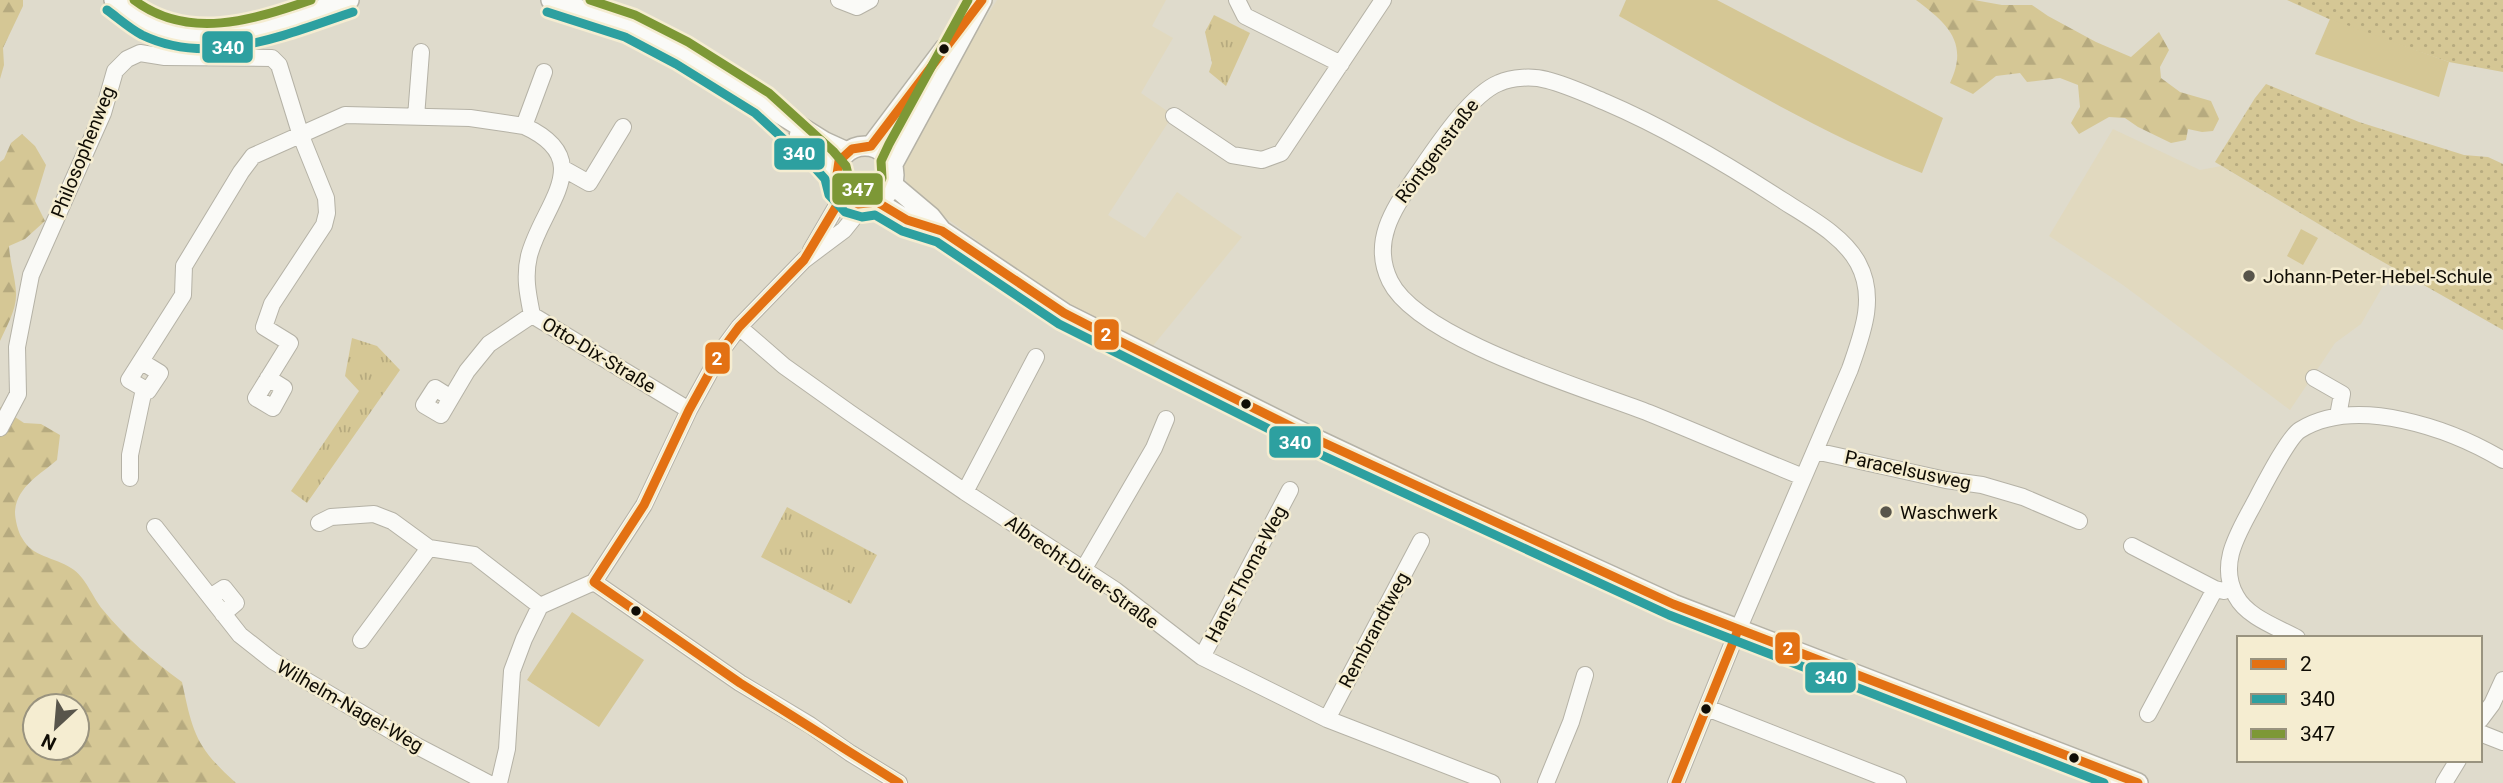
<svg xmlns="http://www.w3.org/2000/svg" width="2503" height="783" font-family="Roboto,sans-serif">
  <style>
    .built { fill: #e1d9bf }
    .grass { fill: url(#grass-dots) }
    .forest { fill: url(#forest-firs); fill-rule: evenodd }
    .park { fill: url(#park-tufts) }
    .garden { fill: #d5c795 }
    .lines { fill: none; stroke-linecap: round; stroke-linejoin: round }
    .minor-casing { stroke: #b5b2a6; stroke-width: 18 }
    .tertiary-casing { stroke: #b5b2a6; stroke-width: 22 }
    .minor { stroke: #fafaf7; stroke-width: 16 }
    .tertiary { stroke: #fafaf7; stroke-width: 19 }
    .bus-1-casing { stroke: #f5edd1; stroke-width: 14 }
    .bus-2-casing { stroke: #f5edd1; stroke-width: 14 }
    .bus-3-casing { stroke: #f5edd1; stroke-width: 14 }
    .bus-1 { stroke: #e37113; stroke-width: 9 }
    .bus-2 { stroke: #2da0a0; stroke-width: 9 }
    .bus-3 { stroke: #7d9836; stroke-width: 9 }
    .bus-dot { fill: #100d05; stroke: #f5edd1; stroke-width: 2.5 }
    .poi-dot { fill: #58554b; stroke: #f5edd1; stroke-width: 2.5 }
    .labels { text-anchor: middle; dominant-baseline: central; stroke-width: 5; stroke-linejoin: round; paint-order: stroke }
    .street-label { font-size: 19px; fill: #100d05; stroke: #f5edd1 }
    .poi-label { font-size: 19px; fill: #100d05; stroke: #f5edd1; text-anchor: start }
    .line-badge { stroke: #f5edd1; stroke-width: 2.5 }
    .badge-label { font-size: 19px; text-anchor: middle; font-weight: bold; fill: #fff }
  </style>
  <defs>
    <pattern id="grass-dots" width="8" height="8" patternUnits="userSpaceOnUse" patternTransform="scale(1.75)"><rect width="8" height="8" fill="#d5c795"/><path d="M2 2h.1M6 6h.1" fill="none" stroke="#b6aa7f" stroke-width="1.8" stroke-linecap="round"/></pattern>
    <pattern id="forest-firs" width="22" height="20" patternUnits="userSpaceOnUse" patternTransform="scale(1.75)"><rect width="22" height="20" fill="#d5c795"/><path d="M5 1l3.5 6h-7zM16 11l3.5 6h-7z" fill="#b6aa7f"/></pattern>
    <pattern id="park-tufts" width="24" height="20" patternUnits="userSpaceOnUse" patternTransform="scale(1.75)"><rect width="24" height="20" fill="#d5c795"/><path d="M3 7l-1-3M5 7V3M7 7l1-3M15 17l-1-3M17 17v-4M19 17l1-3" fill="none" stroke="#b6aa7f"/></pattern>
  </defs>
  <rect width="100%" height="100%" fill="#dfdbcc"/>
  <!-- built -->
  <path class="built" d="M997,0h169l-14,26 21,12 -32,55 32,22 -65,100 37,23 32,-46 65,45 -90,110 -77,-40 -50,-32 -115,-83 -10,-31 24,-44z
    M2113,129l87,41 21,-4 141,84 32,17 -33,57 -26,19 -45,67 -167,-125 -74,-49z"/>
  <!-- grass -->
  <path class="grass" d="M2287,0h216v72l-54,-10 -109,-38z
    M2266,84l93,38 105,33 24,2 15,7v166l-141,-80 -147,-88 40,-64z"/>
  <!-- forest -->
  <path class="forest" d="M0,0h23v6l-20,42 1,17 -4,14z
    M1916,0h58l28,5h30l16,11 48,26 35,15 28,-25 10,18 -9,17 1,11 19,14 31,9 8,18 -6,12 -11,1 -14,-3 -2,11 -15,3 -33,-16 -13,-9 -16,-1 -30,17 -8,-11 9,-16 -2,-22 -18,-7 -33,4 -7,-9 -24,3 -23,18 -23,-11c19,-40 -2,-59 -34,-83z
    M22,134l13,12 11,19 -11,36 10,20 -20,18 -16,7c1,16 6,30 7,46 1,17 -9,33 -16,49v-179l4,-3 7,-16z
    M0,407l24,16 17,1 19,11 -3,25c-16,14 -41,27 -42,52 0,7 3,20 7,26 10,19 32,19 49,30 15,9 21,29 32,42 23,28 50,51 79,72 11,52 14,65 54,101h-236zM35,706h42v42h-42z"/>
  <!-- park -->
  <path class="park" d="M1214,15l36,18 -24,53 -17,-14 3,-9 -7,-31z
    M352,338l25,8 23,24 -93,133 -16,-12 68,-100 -14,-15z
    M787,507l90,48 -26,49 -90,-47z"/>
  <!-- garden -->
  <path class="garden" d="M1626,0h91l226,118 -21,55c-106,-41 -204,-102 -303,-157z
    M2330,19l119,43 -10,35 -124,-43z
    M2301,229l17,9 -15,27 -16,-9z
    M572,612l72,48 -45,67 -72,-47z"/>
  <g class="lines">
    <!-- minor casing -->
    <g class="minor-casing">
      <path id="minor" d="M839,0l18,7 13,-7
        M1237,0l8,16 96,48
        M1174,116l58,39 30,5 19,-7 102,-153
        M416,117l5,-65
        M524,126l20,-54
        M564,169l25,14 34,-56
        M811,250l32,-55
        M739,327l45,39 66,47 115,79 150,98 87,67 125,62 165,64
        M142,362l18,11 -12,18 -19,-11 54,-85 1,-29 57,-94 12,-16 92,-41 125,3 54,8c75,34 18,79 5,130 -5,21 -1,39 3,59l157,95
        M2314,378l28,16 -4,22
        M451,398l-10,17 -17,-10 11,-17 16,10 16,-27 22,-27 43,-29
        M0,428l18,-34 -1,-47 14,-72 72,-162 12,-42 12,-12 13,-6 25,4 107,1 7,7 22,71 25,62 1,15 -3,12 -52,79 -8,23 26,16 -34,55 17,10 11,-20 -16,-10
        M1815,451l131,29 36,5 41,12 56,24
        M130,478v-23l14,-66
        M965,492l71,-135
        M319,523l12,-6 43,-3 18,7 37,27 45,7 66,51
        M155,527l85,108 33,26 144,85 71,37
        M2132,546l83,43 9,2
        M1083,570l71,-122 12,-29
        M594,582l146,101 70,42 40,28 49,30
        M210,597l14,-9 12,15 -13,11
        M540,606l54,-24 50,-77 45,-95 33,-60 17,-23 65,-67 40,-30 20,-25
        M2297,638c-20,-11 -50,-21 -61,-42 -17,-30 0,-59 14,-85 9,-16 37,-73 50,-81 57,-35 151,-1 203,30
        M361,640l68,-92
        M1202,657l88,-167
        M1707,708l191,75
        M2148,714l67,-125
        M1327,719l94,-178
        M2480,720l12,-16 11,-24
        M2480,733l23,9
        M499,783l8,-34 5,-78 12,-32 16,-33
        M1546,783l25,-61 14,-47
        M1676,783l62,-153 112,-261c12,-35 27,-71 8,-106 -15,-28 -50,-46 -76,-63 -57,-37 -114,-71 -177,-98 -19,-8 -38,-17 -58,-22 -14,-4 -35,-3 -48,3 -30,12 -66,69 -85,96 -21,31 -43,63 -24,102 28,58 197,108 259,132 52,21 102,43 154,64
        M2444,783l14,-23"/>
    </g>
    <!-- tertiary casing -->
    <g class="tertiary-casing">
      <path id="tertiary" d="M114,0c11,8 23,19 36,25 67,30 135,-5 199,-25
        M551,0l79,26 52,27 143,89 22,10
        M799,136l25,23 12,14
        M836 175a29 29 0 1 1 58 0a29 29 0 1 1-58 0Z
        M871,146l73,-97
        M893,164l89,-164
        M893,185l38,32 11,14 122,82 256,128 123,58 230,105 465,179
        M877,202l30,18 35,11"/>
    </g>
    <!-- minor -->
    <use href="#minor" class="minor"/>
    <!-- tertiary -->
    <use href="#tertiary" class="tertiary"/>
    <!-- bus-1 casing -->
    <g class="bus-1-casing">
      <path id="bus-1" d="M871,146l-19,3 -13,12 -3,20 7,14 15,9 19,-2 30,18 35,11 122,82 37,19 219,109 353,163 465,179
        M871,146l111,-146
        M843,195l-39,65 -65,67 -17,23 -33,60 -45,95 -50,77 146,101 159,100
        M1676,783l62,-153"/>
    </g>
    <!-- bus-2 casing -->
    <g class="bus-2-casing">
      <path id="bus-2" d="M107,10c11,8 22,18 35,25 69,33 145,-1 211,-23
        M547,12l78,25 51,27 79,49 60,55 10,11 4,16 16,17 17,5 13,-2 27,16 35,11 122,82 256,128 354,163 435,168"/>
    </g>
    <!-- bus-3 casing -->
    <g class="bus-3-casing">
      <path id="bus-3" d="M134,0c54,41 119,20 177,0
        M590,0l45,15 53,27 81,51 64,58 13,15 4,16 9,8 9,1 11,-6 3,-7 -1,-17 8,-17 79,-144"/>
    </g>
    <!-- bus-1 -->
    <use href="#bus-1" class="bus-1"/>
    <!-- bus-2 -->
    <use href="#bus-2" class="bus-2"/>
    <!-- bus-3 -->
    <use href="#bus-3" class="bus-3"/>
  </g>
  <!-- markers -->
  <g class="bus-dot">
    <circle cx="944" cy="49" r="6"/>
    <circle cx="1246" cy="404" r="6"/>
    <circle cx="636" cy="611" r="6"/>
    <circle cx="1706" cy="709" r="6"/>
    <circle cx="2074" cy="758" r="6"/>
  </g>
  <g class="poi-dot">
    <circle cx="2249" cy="276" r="7"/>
    <circle cx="1886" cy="512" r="7"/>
  </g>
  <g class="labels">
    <!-- street labels -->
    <g class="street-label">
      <text transform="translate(1437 151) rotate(-53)">Röntgenstraße</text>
      <text transform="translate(83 152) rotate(-68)">Philosophenweg</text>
      <text transform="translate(599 355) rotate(31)">Otto-Dix-Straße</text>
      <text transform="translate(1908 470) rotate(12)">Paracelsusweg</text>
      <text transform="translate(1082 572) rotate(35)">Albrecht-Dürer-Straße</text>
      <text transform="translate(1246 574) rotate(-62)">Hans-Thoma-Weg</text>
      <text transform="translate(1374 630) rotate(-62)">Rembrandtweg</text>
      <text transform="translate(350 706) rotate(30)">Wilhelm-Nagel-Weg</text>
    </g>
    <!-- poi labels -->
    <g class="poi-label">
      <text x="2263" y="276">Johann-Peter-Hebel-Schule</text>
      <text x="1900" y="512">Waschwerk</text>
    </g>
  </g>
  <g class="line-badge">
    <rect x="201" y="30" width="53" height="34" rx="7" fill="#2da0a0"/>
    <rect x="773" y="137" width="53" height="34" rx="7" fill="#2da0a0"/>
    <rect x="831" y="172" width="53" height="34" rx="7" fill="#7d9836"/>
    <rect x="1093" y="318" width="27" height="33" rx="7" fill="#e37113"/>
    <rect x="704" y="341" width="27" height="34" rx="7" fill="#e37113"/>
    <rect x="1268" y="425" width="54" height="34" rx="7" fill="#2da0a0"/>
    <rect x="1774" y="631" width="27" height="34" rx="7" fill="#e37113"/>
    <rect x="1804" y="661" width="53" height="33" rx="7" fill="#2da0a0"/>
  </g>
  <g class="badge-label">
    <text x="228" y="54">340</text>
    <text x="799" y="160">340</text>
    <text x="858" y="196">347</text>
    <text x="1106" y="341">2</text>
    <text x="717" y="365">2</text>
    <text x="1295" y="449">340</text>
    <text x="1788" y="655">2</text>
    <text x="1831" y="684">340</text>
  </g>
  <!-- legend -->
  <rect x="2237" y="636" width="245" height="126" fill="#f5edd1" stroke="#99937f" stroke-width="2"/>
  <rect x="2251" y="659" width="35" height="10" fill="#e37113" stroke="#99937f" stroke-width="2"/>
  <text x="2300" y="671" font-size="21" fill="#100d05">2</text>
  <rect x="2251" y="694" width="35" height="10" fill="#2da0a0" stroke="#99937f" stroke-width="2"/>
  <text x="2300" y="706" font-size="21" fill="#100d05">340</text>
  <rect x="2251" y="729" width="35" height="10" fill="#7d9836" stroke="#99937f" stroke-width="2"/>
  <text x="2300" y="741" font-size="21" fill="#100d05">347</text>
  <!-- north arrow -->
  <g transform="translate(56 727) rotate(206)"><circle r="33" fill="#f5edd1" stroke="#99937f" stroke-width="2"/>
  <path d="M0-5L12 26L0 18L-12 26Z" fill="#58554b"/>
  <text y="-10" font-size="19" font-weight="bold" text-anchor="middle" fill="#100d05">N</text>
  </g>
</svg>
